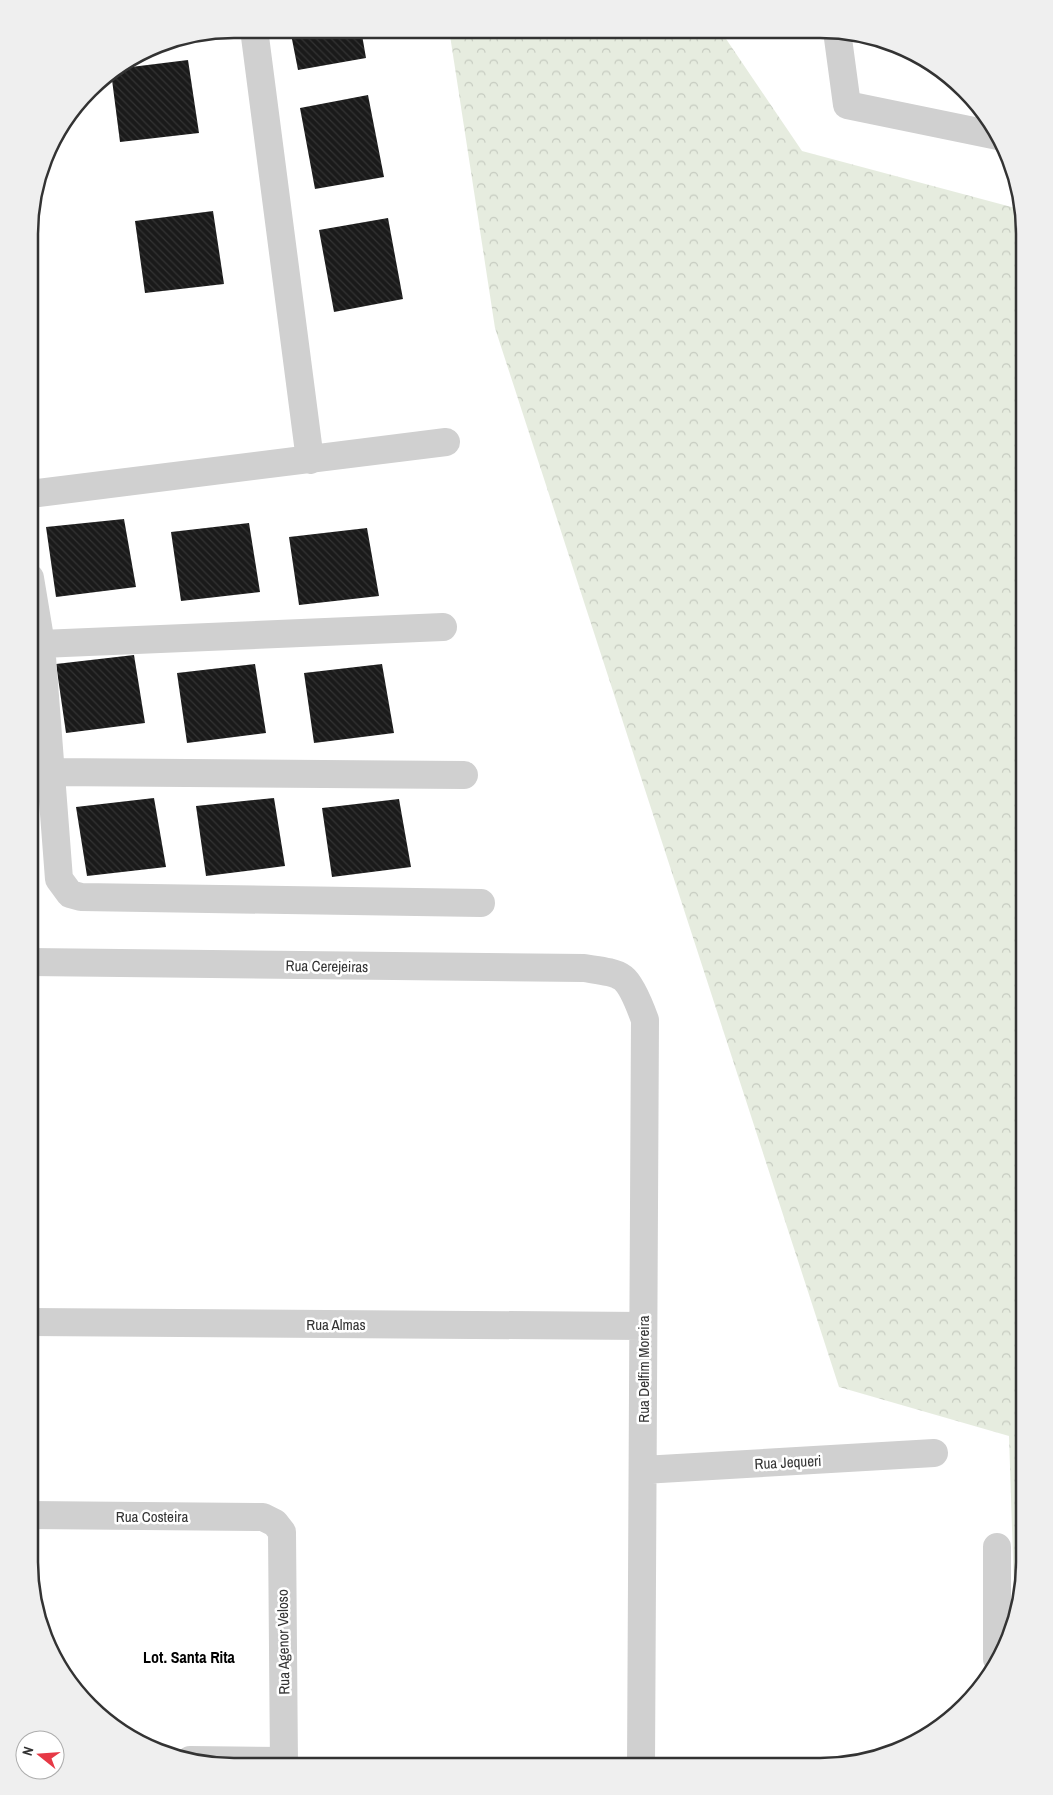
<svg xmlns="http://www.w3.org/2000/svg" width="1053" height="1795" font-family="'Archivo Narrow',sans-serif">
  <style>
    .forest { fill: url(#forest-crowns) }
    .building { fill: url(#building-back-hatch) }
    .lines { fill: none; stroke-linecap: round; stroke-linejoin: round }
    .minor { stroke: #d0d0d0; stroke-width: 28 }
    .labels { text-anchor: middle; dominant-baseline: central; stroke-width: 5; stroke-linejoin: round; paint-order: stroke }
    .street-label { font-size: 15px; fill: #333; stroke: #fff }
    .neighbourhood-label { font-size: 16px; font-weight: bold; fill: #000; stroke: #fff }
    .rim { fill: none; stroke: #333; stroke-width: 2.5 }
  </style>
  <defs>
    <pattern id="forest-crowns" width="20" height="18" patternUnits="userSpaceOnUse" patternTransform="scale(1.25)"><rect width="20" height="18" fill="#e6ecdf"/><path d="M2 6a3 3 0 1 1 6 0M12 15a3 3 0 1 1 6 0" fill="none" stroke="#c6cbc0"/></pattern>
    <pattern id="building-back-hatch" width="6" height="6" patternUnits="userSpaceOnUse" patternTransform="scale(1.25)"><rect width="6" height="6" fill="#1a1a1a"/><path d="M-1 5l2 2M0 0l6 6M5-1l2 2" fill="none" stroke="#333"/></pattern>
  </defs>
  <rect width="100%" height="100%" fill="#fff"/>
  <!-- forest -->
  <path class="forest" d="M449,29l271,1 82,121 217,58 5,24v1343l-9,44 -6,-184 -170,-49 -344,-1059z"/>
  <!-- building -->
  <path class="building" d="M290,29h71l5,29 -68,12z
    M188,60l11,73 -79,9 -9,-70 4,-3z
    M368,95l16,82 -69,12 -15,-81z
    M213,211l11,73 -79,9 -10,-72z
    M388,218l15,81 -69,13 -15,-82z
    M124,519l12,68 -80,10 -10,-70z
    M249,523l11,69 -79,9 -10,-69z
    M367,528l12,68 -80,9 -10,-68z
    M134,655l11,68 -79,10 -10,-69z
    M255,664l11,69 -79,10 -10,-70z
    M382,664l12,69 -80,10 -10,-70z
    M154,798l12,69 -79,9 -11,-69z
    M274,798l11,68 -79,10 -10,-70z
    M399,799l12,68 -79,10 -10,-69z"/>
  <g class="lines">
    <!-- minor -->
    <path class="minor" d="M254,29l56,431
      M837,31l10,74 151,31
      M30,494l416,-52
      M30,578l11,66 18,235 11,15 11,3 400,6
      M41,644l402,-17
      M50,772l414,3
      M30,962l554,6c11,2 30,3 39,10 9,7 18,31 22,42l-4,746
      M29,1322l614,4
      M643,1470l291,-17
      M29,1515l234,2 12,6 7,9 2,233
      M997,1659v-112
      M190,1760l94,1"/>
  </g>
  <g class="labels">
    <!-- street labels -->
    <g class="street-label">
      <text transform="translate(327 966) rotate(1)">Rua Cerejeiras</text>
      <text x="336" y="1324">Rua Almas</text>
      <text transform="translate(643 1369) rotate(-90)">Rua Delfim Moreira</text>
      <text transform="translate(788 1462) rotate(-3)">Rua Jequeri</text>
      <text x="152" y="1516">Rua Costeira</text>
      <text transform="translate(283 1642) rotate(-91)">Rua Agenor Veloso</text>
    </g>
    <!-- neighbourhood labels -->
    <g class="neighbourhood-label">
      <text x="189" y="1657">Lot. Santa Rita</text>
    </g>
  </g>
  <!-- crop -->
  <path d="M0 0H1053V1795H0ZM234 38H820A196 196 0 0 1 1016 234V1562A196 196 0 0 1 820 1758H234A196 196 0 0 1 38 1562V234A196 196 0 0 1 234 38Z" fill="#efefef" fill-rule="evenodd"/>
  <path class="rim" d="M234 38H820A196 196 0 0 1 1016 234V1562A196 196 0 0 1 820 1758H234A196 196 0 0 1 38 1562V234A196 196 0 0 1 234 38Z"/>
  <!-- north arrow -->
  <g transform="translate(40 1755) rotate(287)"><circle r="24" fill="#ffffff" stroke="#adadad"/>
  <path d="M0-4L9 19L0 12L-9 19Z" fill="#e63946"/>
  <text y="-8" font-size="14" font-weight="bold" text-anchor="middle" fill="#333333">N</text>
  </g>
</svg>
